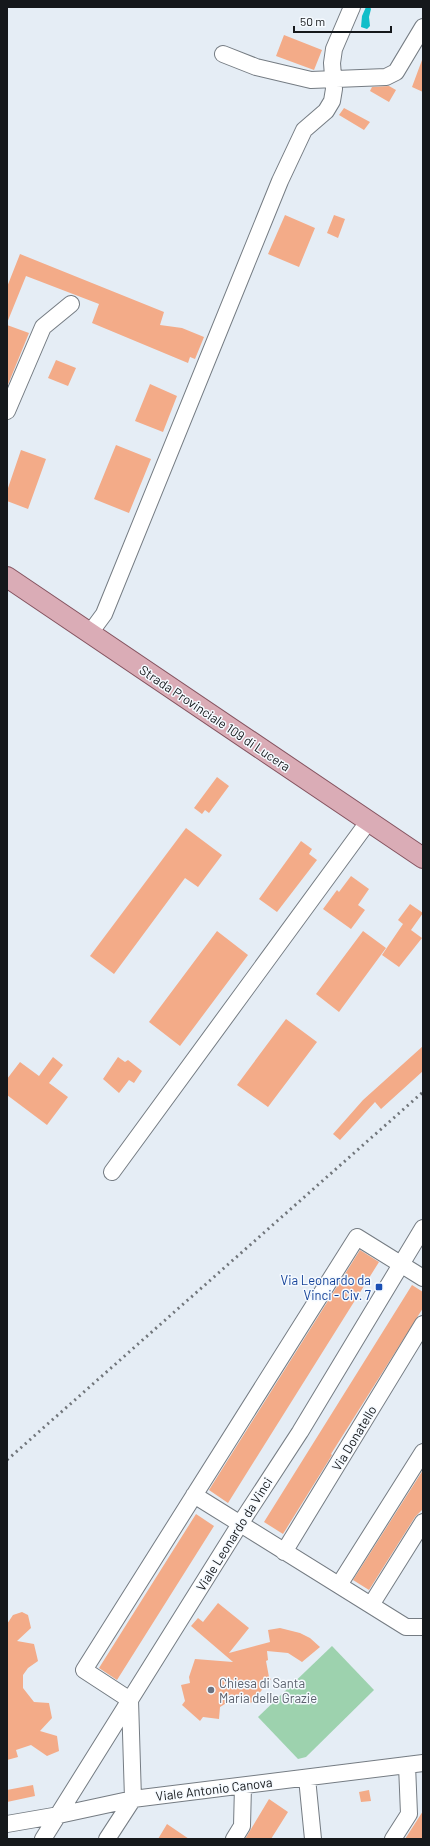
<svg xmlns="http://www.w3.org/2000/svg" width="430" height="1846" font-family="Barlow,sans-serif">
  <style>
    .green { fill: #9dd2ae }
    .water { fill: #10bec9 }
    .building { fill: #f3ab88 }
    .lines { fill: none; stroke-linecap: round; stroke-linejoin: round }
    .minor-casing { stroke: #757c83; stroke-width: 18 }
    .major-casing { stroke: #855460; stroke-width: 22 }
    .minor { stroke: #fff; stroke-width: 16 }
    .major { stroke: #daacb6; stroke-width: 20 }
    .rail { stroke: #71767b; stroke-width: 3; stroke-dasharray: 2 4; stroke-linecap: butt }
    .transit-dot { fill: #1a4fb4; stroke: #f5faff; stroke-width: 1.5 }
    .worship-dot { fill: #6b7280; stroke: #f5faff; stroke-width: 1.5 }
    .labels { text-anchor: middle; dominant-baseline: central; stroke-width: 3; stroke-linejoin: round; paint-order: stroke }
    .street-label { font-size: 13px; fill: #15181b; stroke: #f5faff }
    .transit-label { font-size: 13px; fill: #164399; stroke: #f5faff; text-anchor: end }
    .worship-label { font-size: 13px; fill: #5b616d; stroke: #f5faff; text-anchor: start }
  </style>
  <rect width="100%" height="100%" fill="#e5edf5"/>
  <!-- green -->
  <path class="green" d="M332,1646l42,44 -68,67 -8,2 -40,-42z"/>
  <!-- water -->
  <path class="water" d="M366,7h4l1,2 -2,8 1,9 -3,3 -6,-2 1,-11z"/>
  <!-- building -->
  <path class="building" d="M284,35l38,15 -8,20 -38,-14z
    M422,60h1v32l-11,-5z
    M389,86l7,4 -7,12 -19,-11 2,-4z
    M344,108l26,14 -6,8 -25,-15z
    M285,215l30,13 -16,39 -31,-13z
    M334,215l11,4 -7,19 -11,-5z
    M20,254l144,58 -4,13 22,3 22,9 -9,22 -5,-2 -2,6 -96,-40 7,-19 -73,-28 -19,47v-36z
    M7,325l22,8 -22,54z
    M56,360l20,8 -8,18 -20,-8z
    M150,384l27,12 -14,36 -28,-11z
    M116,445l35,14 -22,54 -35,-14z
    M21,450l25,9 -18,50 -21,-8v-10z
    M217,777l12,9 -20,27 -4,-3 -3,4 -8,-6z
    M186,828l36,27 -24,32 -13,-9 -71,96 -24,-18z
    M301,841l11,8 -3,5 8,6 -40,52 -18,-13z
    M351,876l18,13 -11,16 7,5 -14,19 -28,-20 14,-19 2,2z
    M410,904l13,9 -12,17 11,8 -23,29 -17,-12 21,-31 -5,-4z
    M217,931l31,24 -68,91 -31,-24z
    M363,931l23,17 -47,64 -23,-18z
    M286,1019l31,23 -49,65 -31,-22z
    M423,1046v25l-42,38 -6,-7 -35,38 -7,-6 30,-34z
    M53,1057l10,8 -14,18 19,14 -21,28 -40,-30v-16l13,-17 19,14z
    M118,1057l7,5 3,-2 14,11 -8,12 -5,-3 -10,13 -16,-14z
    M360,1250l19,12 -151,241 -19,-13z
    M412,1285l11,7v16l-92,146 1,1 -49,79 -19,-12z
    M423,1470v39l-8,8 -46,73 -16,-10z
    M196,1514l18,12 -97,154 -18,-12z
    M218,1603l31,25 -20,25 41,-11 -2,-12 12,-2 20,5 10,5 10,9 -18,15 -14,-9 -21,-2 1,9 -2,1 3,16 2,2 -20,24 -10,-9 -21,13 -1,12 -16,-2 -3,4 -18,-16 3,-4 -4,-16 9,-2 -1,-6 6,-18 38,3 -42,-36 7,-8 5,4z
    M22,1612l6,3 3,13 -14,13 17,3 4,17 -10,7 -5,7v13l11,14 15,1 3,15 -12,13 17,5 2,15 -12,5 -16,-11 -15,5 2,7 -11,3v-136l6,-9z
    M33,1785l2,11 -28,6v-12z
    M369,1790l2,11 -10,1 -2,-10z
    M269,1799l19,13 -17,27h-26z
    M423,1811v28h-18z
    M167,1824l22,15h-31z"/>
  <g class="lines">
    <!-- minor casing -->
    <g class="minor-casing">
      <path id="minor" d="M223,54l33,13 55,13 75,-3 10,-5 27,-45
        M7,411l36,-84 28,-23
        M90,633l14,-19 176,-433 24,-51 22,-19 6,-10 2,-12 -2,-26 2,-14 18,-42
        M112,1172l256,-350
        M194,1495l212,132h17
        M284,1552l139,-228
        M339,1585l84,-133
        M371,1605l52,-83
        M307,1778l6,61
        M7,1824l52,-9 74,-16 290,-36
        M43,1839l197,-315 60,-92 123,-204
        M107,1839l26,-40 -3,-99 -46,-30 273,-433 66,41
        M234,1839l8,-13 1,-40
        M393,1839l16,-25 -2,-49"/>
    </g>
    <!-- major casing -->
    <g class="major-casing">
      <path id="major" d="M7,577l416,281"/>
    </g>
    <!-- minor -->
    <use href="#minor" class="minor"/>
    <!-- major -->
    <use href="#major" class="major"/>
    <!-- rail -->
    <path class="rail" d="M7,1460l416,-368"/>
  </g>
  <!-- markers -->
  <rect class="transit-dot" x="375" y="1283" width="8" height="8" rx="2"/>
  <circle class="worship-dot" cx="211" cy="1690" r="4"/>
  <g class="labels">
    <!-- street labels -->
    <g class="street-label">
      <text transform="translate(215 718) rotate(34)">Strada Provinciale 109 di Lucera</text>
      <text transform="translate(354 1438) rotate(-59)">Via Donatello</text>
      <text transform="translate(234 1534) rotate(-58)">Viale Leonardo da Vinci</text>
      <text transform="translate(214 1789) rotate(-7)">Viale Antonio Canova</text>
    </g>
    <!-- transit labels -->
    <g class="transit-label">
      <text x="371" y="1280">Via Leonardo da<tspan x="371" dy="15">Vinci - Civ. 7</tspan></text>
    </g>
    <!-- worship labels -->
    <g class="worship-label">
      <text x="219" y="1683">Chiesa di Santa<tspan x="219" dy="15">Maria delle Grazie</tspan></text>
    </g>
  </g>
  <!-- border -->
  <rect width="430" height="1846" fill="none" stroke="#15181b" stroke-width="16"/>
  <!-- scale -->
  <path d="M294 26v6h97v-6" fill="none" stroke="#15181b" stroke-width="2"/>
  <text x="300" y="26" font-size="12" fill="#15181b" stroke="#f5faff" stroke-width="3" paint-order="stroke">50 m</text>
</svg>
